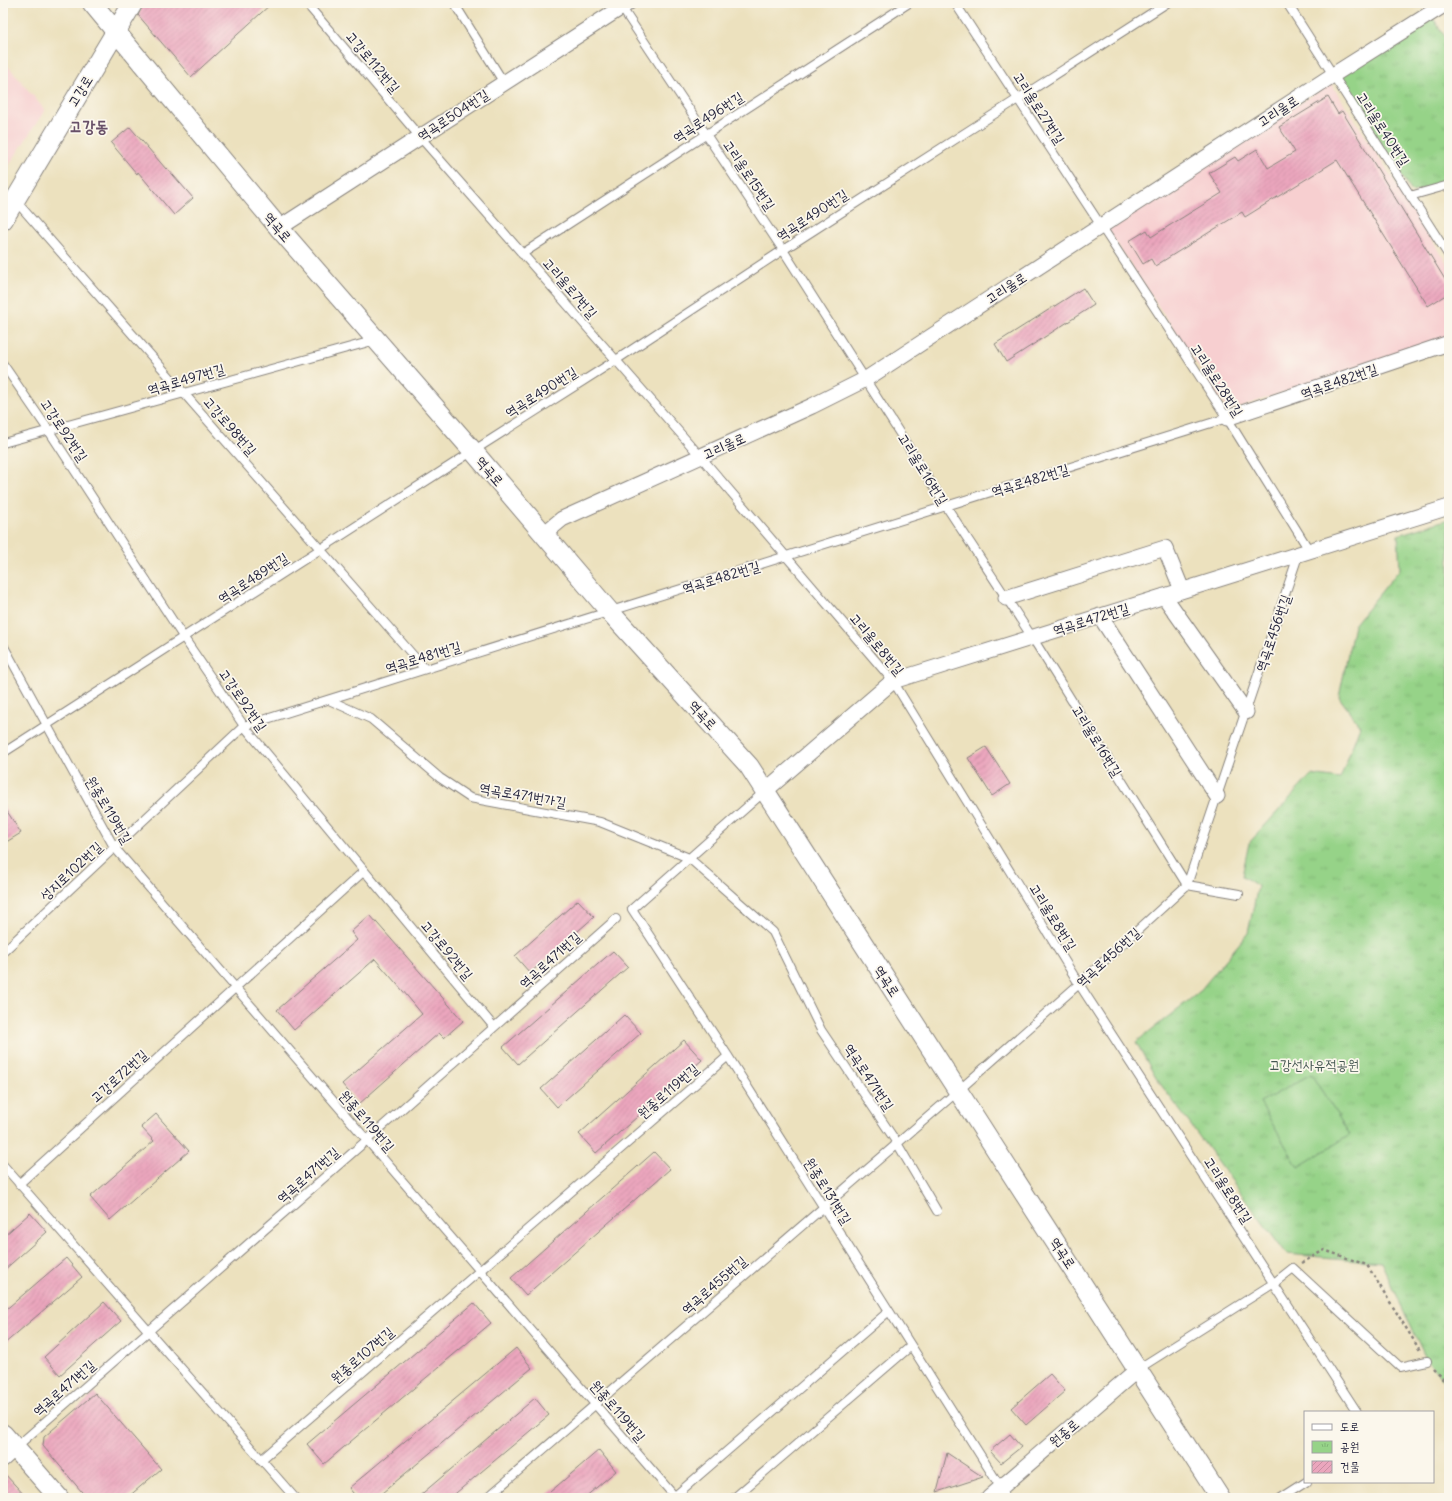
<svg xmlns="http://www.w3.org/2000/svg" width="1452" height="1501" font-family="Delius,'Poor Story',sans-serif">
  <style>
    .built { fill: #f7cfd0 }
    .park { fill: url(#park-tufts); stroke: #5c7a62 }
    .garden { fill: #96d388; stroke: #5c7a62 }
    .building { fill: url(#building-hatch) }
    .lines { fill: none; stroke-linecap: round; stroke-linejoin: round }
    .service-casing { stroke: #87827c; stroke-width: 10 }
    .minor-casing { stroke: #87827c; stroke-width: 17 }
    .tertiary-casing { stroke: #87827c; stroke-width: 21 }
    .path { stroke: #87827c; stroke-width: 2.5; stroke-dasharray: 3 3; stroke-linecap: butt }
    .service { stroke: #fff; stroke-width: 8 }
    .minor { stroke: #fff; stroke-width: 15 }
    .tertiary { stroke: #fff; stroke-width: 19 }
    .labels { text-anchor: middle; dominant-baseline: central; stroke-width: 3.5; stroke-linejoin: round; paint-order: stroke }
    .street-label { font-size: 14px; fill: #22223b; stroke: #fbf7ec }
    .park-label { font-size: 14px; fill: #455752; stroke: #fbf7ec }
    .quarter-label { font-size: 16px; font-weight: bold; fill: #685068; stroke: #fbf7ec }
  </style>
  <defs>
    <pattern id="park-tufts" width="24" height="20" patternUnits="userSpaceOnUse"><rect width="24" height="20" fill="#96d388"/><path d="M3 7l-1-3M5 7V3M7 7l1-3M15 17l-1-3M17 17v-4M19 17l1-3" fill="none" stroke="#81b576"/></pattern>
    <pattern id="building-hatch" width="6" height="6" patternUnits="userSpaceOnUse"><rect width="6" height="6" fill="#eba6bd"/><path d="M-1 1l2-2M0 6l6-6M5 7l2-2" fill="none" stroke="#c98fa3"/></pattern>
  </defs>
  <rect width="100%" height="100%" fill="#fbf7ec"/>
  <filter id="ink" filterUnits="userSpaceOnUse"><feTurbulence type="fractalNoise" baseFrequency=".025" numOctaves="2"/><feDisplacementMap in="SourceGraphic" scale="8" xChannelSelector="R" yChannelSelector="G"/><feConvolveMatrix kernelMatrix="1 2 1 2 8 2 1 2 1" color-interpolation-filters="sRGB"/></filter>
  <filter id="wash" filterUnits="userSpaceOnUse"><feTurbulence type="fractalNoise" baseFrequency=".012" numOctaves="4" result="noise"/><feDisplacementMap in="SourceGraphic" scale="16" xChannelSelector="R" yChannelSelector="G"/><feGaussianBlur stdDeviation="0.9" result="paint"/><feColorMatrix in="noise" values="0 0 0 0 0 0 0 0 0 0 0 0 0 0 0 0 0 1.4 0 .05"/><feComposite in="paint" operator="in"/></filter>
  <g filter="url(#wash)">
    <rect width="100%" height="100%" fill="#ece1be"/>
    <!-- built -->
    <path class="built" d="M3,60l42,50 -42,65z
      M1331,83l118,183v71l-221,74 -121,-182z"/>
    <!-- park -->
    <path class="park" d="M1433,18l16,25v139l-37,10 -74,-115z
      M1449,519v867l-22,-25 -46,-99 -95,-8 -130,-176 -20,-36 62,-49 50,-60 10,-47 -16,-10 7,-33 62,-68 29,4 20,-53 -21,-29 15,-72 46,-56 -2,-34z"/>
    <!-- garden -->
    <path class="garden" d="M1311,1074l39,61 -52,32 -38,-64z"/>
    <g id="blocks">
      <!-- building -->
      <path class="building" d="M144,3h128l-81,74 -53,-62z
        M1328,97l10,17 4,-3 107,175v7l-21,13 -91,-146 -92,57 -3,-5 -87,54 -4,-7 -8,5 -14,-23 18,-11 4,7 71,-44 -13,-20 26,-16 3,4 19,-12 11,19 27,-16 -16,-25z
        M130,127l36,42 1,-1 26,30 -19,17 -36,-43 -1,2 -26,-31z
        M1083,288l11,17 -88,57 -11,-18z
        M986,747l24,37 -18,12 -24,-38z
        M3,805l18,28 -18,11z
        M578,900l16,17 -64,56 -15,-17z
        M370,915l93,106 -19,17 -5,-5 -80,71 -17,-20 80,-70 -19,-23 -28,-32 -81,71 -17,-20 80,-70 -6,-8z
        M613,951l15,16 -110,97 -15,-17z
        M624,1015l17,18 -84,74 -16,-18z
        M684,1040l18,20 -106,93 -17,-19z
        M156,1114l33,37 -79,69 -20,-23 64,-56 -13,-14z
        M654,1152l16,17 -144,126 -15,-17z
        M30,1213l17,19 -44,39v-34z
        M66,1258l16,19 -79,68v-33z
        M104,1302l17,19 -61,54 -16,-18z
        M474,1303l17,20 -167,141 -17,-20z
        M516,1348l16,20 -156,130h-19l-8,-10z
        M1050,1374l15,17 -39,34 -15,-17z
        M95,1393l66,76 -34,29h-40l-44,-52 1,-9z
        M535,1398l14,17 -99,83h-33z
        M1010,1434l11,13 -20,16 -11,-12z
        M599,1450l17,21 -32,27h-41z
        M947,1453l36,24 -46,15z
        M3,1472l24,26h-24z"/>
    </g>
  </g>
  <g filter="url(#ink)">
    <use href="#blocks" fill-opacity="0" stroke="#87827c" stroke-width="1"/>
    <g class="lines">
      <!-- service casing -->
      <g class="service-casing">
        <path id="service" d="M306,3l114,134 281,320 192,224 186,303 278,428
          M454,3l50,80
          M955,3l272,415 82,132
          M1287,3l162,253
          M620,5l163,245 163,256 86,131 155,248 52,9
          M1410,196l39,-11
          M15,200l410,469
          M522,254l387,-251
          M3,364l46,67 135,207 60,88 250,301
          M3,443l373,-103
          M3,645l111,202 562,651
          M329,700l42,19 69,59 30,20 130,24 89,36 84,74 48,98 76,113 40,68
          M3,753l470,-302 143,-91 167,-110 384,-247
          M765,791l-133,118 96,147 273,432 4,10
          M3,952l241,-226 983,-308
          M3,1165l292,333
          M19,1184l345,-313
          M1138,1369l136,-86 19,-15 107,99 27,-6
          M15,1448l352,-308 249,-221
          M261,1460l467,-404
          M675,1496l214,-185
          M487,1498l471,-407 121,-107 108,-99 112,-332
          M734,1498l177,-152
          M1281,1498l25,-16"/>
      </g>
      <!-- minor casing -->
      <g class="minor-casing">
        <path id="minor" d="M279,228l349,-225
          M1227,418l222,-75
          M544,534l18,-15 250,-113 54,-27 467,-304 114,-72
          M1164,596l82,116
          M1006,598l159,-50 17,42
          M1100,616l117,180
          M765,791l128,-110 556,-174
          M3,1459l12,-11
          M989,1498l149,-129"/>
      </g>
      <!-- tertiary casing -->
      <g class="tertiary-casing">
        <path id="tertiary" d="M92,3l187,225 194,223 137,161 139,154 471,732
          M3,220l130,-217
          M3,1434l56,64"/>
      </g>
      <!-- path -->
      <path class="path" d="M1302,1263l22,-13 43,15 54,87
        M1433,1369l16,17"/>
      <!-- service -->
      <use href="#service" class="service"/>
      <!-- minor -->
      <use href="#minor" class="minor"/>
      <!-- tertiary -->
      <use href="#tertiary" class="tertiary"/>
    </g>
  </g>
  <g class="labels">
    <!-- street labels -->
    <g class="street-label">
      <text transform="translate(373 62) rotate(50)">고강로112번길</text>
      <text transform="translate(80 91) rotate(-59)">고강로</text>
      <text transform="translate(1039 108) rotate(57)">고리울로27번길</text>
      <text transform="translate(1278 111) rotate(-33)">고리울로</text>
      <text transform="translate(453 115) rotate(-33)">역곡로504번길</text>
      <text transform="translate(708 117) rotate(-33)">역곡로496번길</text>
      <text transform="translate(1383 129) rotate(57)">고리울로40번길</text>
      <text transform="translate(749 175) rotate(56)">고리울로15번길</text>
      <text transform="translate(812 215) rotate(-33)">역곡로490번길</text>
      <text transform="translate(278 227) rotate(50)">역곡로</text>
      <text transform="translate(570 288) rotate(49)">고리울로7번길</text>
      <text transform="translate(1006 288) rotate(-33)">고리울로</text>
      <text transform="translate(186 379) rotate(-16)">역곡로497번길</text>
      <text transform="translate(1217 380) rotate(57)">고리울로28번길</text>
      <text transform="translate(1339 381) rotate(-19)">역곡로482번길</text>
      <text transform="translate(541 392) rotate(-32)">역곡로490번길</text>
      <text transform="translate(230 426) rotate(49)">고강로98번길</text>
      <text transform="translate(64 430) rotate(56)">고강로92번길</text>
      <text transform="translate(724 446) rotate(-24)">고리울로</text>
      <text transform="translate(923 469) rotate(58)">고리울로16번길</text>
      <text transform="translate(490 471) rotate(50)">역곡로</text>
      <text transform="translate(1030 480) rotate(-17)">역곡로482번길</text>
      <text transform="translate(721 577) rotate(-17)">역곡로482번길</text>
      <text transform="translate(253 578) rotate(-33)">역곡로489번길</text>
      <text transform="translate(1091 619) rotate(-17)">역곡로472번길</text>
      <text transform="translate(1273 633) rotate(-71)">역곡로456번길</text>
      <text transform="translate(877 644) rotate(50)">고리울로8번길</text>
      <text transform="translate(423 657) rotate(-17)">역곡로481번길</text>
      <text transform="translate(243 700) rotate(55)">고강로92번길</text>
      <text transform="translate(703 715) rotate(48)">역곡로</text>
      <text transform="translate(1097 741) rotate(58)">고리울로16번길</text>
      <text transform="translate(523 795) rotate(10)">역곡로471번가길</text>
      <text transform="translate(109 810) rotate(59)">원종로119번길</text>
      <text transform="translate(71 871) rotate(-43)">성지로102번길</text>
      <text transform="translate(1053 917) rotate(58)">고리울로8번길</text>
      <text transform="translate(447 950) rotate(50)">고강로92번길</text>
      <text transform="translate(1108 957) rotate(-42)">역곡로456번길</text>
      <text transform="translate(550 960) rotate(-42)">역곡로471번길</text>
      <text transform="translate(887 981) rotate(57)">역곡로</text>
      <text transform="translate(119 1076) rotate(-42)">고강로72번길</text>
      <text transform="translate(869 1077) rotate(56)">역곡로471번길</text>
      <text transform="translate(668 1091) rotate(-41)">원종로119번길</text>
      <text transform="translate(367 1121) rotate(49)">원종로119번길</text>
      <text transform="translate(308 1175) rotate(-41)">역곡로471번길</text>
      <text transform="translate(1228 1190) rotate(57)">고리울로8번길</text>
      <text transform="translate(828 1191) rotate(58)">원종로131번길</text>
      <text transform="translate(1063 1253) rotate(57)">역곡로</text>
      <text transform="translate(714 1285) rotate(-41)">역곡로455번길</text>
      <text transform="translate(362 1355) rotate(-41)">원종로107번길</text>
      <text transform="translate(64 1388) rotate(-41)">역곡로471번길</text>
      <text transform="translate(618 1411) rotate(49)">원종로119번길</text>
      <text transform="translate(1064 1433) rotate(-41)">원종로</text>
    </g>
    <!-- park labels -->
    <g class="park-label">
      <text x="1314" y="1065">고강선사유적공원</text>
    </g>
    <!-- quarter labels -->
    <g class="quarter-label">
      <text x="89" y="126">고강동</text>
    </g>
  </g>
  <!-- margin -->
  <rect width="1452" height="1501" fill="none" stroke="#fbf7ec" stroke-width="16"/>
  <!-- legend -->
  <rect x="1304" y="1411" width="130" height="72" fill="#fbf7ec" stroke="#a4a2a5"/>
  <rect x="1312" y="1424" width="20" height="6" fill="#ffffff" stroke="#a4a2a5"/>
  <text x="1340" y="1431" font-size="12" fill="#22223b">도로</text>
  <rect x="1312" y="1441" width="20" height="12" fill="url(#park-tufts)" stroke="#a4a2a5"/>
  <text x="1340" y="1451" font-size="12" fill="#22223b">공원</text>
  <rect x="1312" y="1461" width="20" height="12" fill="url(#building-hatch)" stroke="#a4a2a5"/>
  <text x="1340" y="1471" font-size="12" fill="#22223b">건물</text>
</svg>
